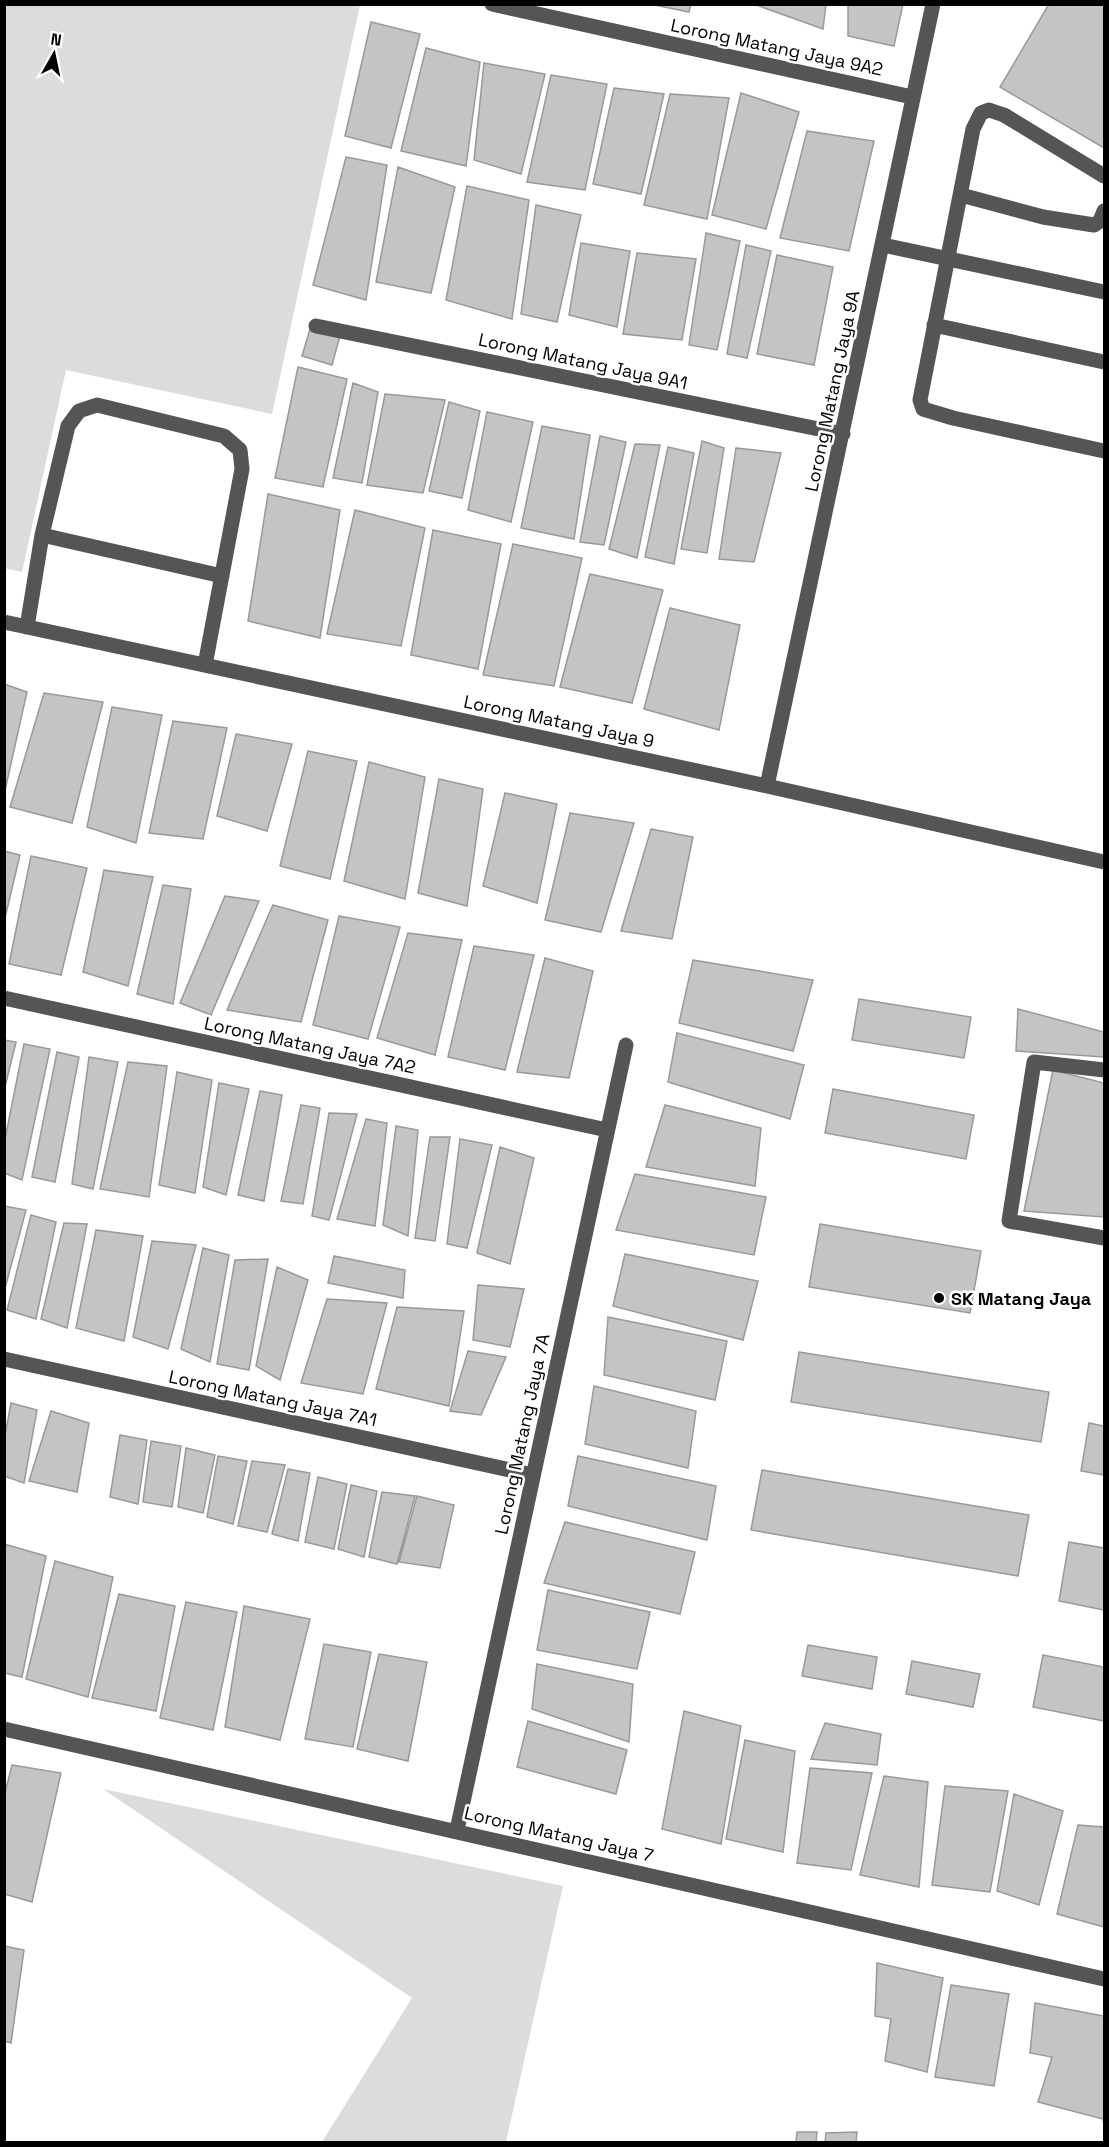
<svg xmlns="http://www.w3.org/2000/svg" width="1109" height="2147" font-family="'Space Grotesk',sans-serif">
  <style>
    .green { fill: #dcdcdc }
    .building { fill: #c4c4c4; stroke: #999; stroke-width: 1.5 }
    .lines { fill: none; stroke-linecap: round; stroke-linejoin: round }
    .minor { stroke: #555; stroke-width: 15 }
    .poi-dot { fill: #000; stroke: #fff; stroke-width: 2 }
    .labels { text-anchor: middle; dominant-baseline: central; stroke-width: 5; stroke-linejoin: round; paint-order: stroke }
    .street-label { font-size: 18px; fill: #000; stroke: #fff }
    .poi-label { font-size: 18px; font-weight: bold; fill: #000; stroke: #fff; text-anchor: start }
  </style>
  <rect width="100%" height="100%" fill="#fff"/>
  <!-- green -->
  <path class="green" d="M5,4l355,1 -88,409 -206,-44 -44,202 -18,-4z
    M103,1789l460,97 -57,256h-184l90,-144z"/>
  <!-- building -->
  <path class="building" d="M650,4h41l-2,8z
    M759,4h67l-3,25 -64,-23z
    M848,4h55l-9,42 -46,-10z
    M1049,4h55v144l-104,-61z
    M371,22l49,12 -29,114 -46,-12z
    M426,48l54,14 -14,104 -65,-15z
    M484,63l61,11 -24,100 -47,-14z
    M551,75l56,9 -22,106 -58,-8z
    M614,88l50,6 -23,100 -48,-10z
    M741,93l58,19 -33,117 -54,-14z
    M670,94l59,4 -22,121 -63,-14z
    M807,131l67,10 -25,110 -69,-13z
    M346,157l41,8 -21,135 -53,-15z
    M398,167l57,20 -24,106 -55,-11z
    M467,186l62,14 -17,119 -66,-19z
    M536,205l45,10 -24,107 -36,-8z
    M706,233l34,8 -23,109 -28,-5z
    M581,243l49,8 -13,76 -48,-12z
    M746,245l25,6 -24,107 -20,-4z
    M637,253l59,6 -14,81 -59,-6z
    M777,255l56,12 -19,98 -57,-11z
    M310,329l30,7 -8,29 -30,-9z
    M298,367l49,12 -24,108 -48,-9z
    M353,383l25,9 -16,91 -29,-5z
    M385,394l60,6 -22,93 -56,-8z
    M449,402l31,9 -18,87 -33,-7z
    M487,412l46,10 -22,100 -43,-12z
    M542,426l48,9 -16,104 -53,-11z
    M600,436l26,6 -22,103 -24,-3z
    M702,441l22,7 -17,105 -26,-4z
    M635,444l25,1 -23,113 -28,-9z
    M668,447l26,6 -20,111 -29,-7z
    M736,448l45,5 -27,109 -35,-3z
    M268,494l72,16 -20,128 -72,-17z
    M355,510l70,18 -24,118 -74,-12z
    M433,530l68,14 -23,125 -67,-14z
    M513,544l69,14 -28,128 -71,-11z
    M590,574l73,16 -31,113 -72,-16z
    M670,608l70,17 -21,105 -75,-21z
    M4,684l23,8 -23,103z
    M44,693l59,9 -31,121 -62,-16z
    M112,707l50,8 -26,128 -49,-16z
    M173,721l54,7 -24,111 -54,-6z
    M236,734l56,10 -25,87 -50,-15z
    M308,751l49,10 -27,118 -50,-13z
    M369,762l56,15 -20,122 -61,-18z
    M439,779l44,10 -16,117 -49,-13z
    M505,793l52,11 -20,99 -54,-17z
    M570,813l64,10 -33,109 -56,-12z
    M651,829l42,8 -21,102 -51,-8z
    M4,851l16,4 -16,67z
    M31,856l56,12 -26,107 -52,-11z
    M104,870l49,7 -25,109 -45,-14z
    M163,885l28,4 -18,115 -36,-10z
    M225,896l34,5 -48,114 -31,-12z
    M273,905l55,15 -27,102 -74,-12z
    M339,916l61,11 -32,112 -55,-14z
    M408,933l54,7 -27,115 -58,-17z
    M474,946l60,9 -29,115 -57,-13z
    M545,958l48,13 -24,107 -52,-6z
    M693,960l120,20 -20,71 -114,-28z
    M859,999l112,18 -7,41 -112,-18z
    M1018,1009l86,23v25l-88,-6z
    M677,1033l127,32 -14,54 -122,-37z
    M4,1040l12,2 -12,49z
    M24,1044l26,5 -28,131 -18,-7v-29z
    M57,1052l22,5 -24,125 -23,-5z
    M89,1057l29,5 -25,127 -21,-5z
    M128,1062l39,4 -18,131 -49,-8z
    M1053,1070l51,13v134l-80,-6z
    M177,1072l35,8 -17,113 -36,-8z
    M219,1083l30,6 -23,106 -23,-8z
    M833,1089l141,26 -8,44 -141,-26z
    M260,1091l22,4 -18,106 -26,-6z
    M301,1105l19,3 -17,96 -22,-3z
    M665,1105l96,23 -6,58 -109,-19z
    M329,1113l28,1 -28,106 -17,-4z
    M366,1119l21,4 -12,103 -38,-7z
    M396,1126l22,4 -10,106 -25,-11z
    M430,1137h20l-15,104 -20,-3z
    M460,1139l32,6 -25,103 -20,-4z
    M500,1147l34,11 -24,106 -33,-11z
    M635,1174l131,23 -12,58 -138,-25z
    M4,1206l22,4 -22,82z
    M31,1215l25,7 -20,97 -29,-9z
    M64,1223l23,1 -20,104 -26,-9z
    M820,1224l161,27 -11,62 -161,-26z
    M96,1230l47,6 -19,105 -48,-13z
    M152,1241l44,4 -28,104 -35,-12z
    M203,1248l26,7 -19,107 -29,-13z
    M625,1254l133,27 -15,59 -130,-34z
    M334,1256l71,14 -2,28 -75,-15z
    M268,1259l-19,111 -32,-6 18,-104z
    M277,1267l31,13 -28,100 -24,-14z
    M478,1285l46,4 -14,58 -37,-7z
    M327,1299l60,4 -24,91 -62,-11z
    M397,1307l67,4 -15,95 -73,-17z
    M608,1317l119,24 -12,59 -111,-25z
    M468,1351l38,6 -25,58 -31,-4z
    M799,1352l250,40 -8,50 -250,-40z
    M594,1386l102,25 -8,57 -103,-24z
    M11,1403l26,7 -13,73 -20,-7v-35z
    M51,1411l38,12 -12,69 -48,-11z
    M1089,1423l15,3v49l-23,-4z
    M120,1435l27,5 -9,64 -28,-7z
    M151,1441l30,5 -9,61 -29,-5z
    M186,1448l29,7 -12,58 -25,-6z
    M218,1456l29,5 -14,63 -26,-7z
    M578,1456l138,30 -9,54 -139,-34z
    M252,1461l33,4 -18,67 -29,-6z
    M288,1469l22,4 -12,68 -26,-7z
    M762,1470l267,45 -11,61 -267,-46z
    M318,1477l29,7 -13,65 -29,-7z
    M351,1485l26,6 -13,66 -26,-8z
    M382,1492l33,4 -18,68 -28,-7z
    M417,1496l37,9 -14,63 -41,-6z
    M565,1522l130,30 -15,62 -136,-31z
    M1069,1542l35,6v62l-45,-9z
    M4,1544l42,12 -24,121 -18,-4z
    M55,1561l58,16 -25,120 -62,-18z
    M548,1590l102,22 -13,57 -100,-19z
    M119,1594l56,12 -19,105 -64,-13z
    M186,1602l51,10 -24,118 -53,-12z
    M244,1606l66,13 -30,121 -55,-13z
    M324,1644l47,8 -18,95 -48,-8z
    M808,1645l69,12 -5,32 -70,-13z
    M379,1654l48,8 -19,99 -51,-12z
    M1043,1655l61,12v54l-71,-14z
    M912,1661l68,13 -7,33 -67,-13z
    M537,1664l96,20 -4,58 -97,-33z
    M684,1711l57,15 -20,118 -59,-15z
    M528,1721l99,29 -11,44 -99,-27z
    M825,1723l56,11 -4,31 -66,-6z
    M745,1740l50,11 -12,101 -57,-13z
    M12,1765l49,8 -29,129 -28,-8v-97z
    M810,1768l62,5 -21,97 -54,-7z
    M884,1776l44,6 -9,105 -59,-12z
    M945,1786l63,5 -18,101 -58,-7z
    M1014,1794l49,17 -24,94 -42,-14z
    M1078,1825l26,2v100l-47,-13z
    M4,1946l20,4 -13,93 -7,-2z
    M877,1963l66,15 -16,94 -42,-11 6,-42 -16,-3z
    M951,1985l58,9 -15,92 -59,-9z
    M1035,2003l69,13v109l-1,-6 -65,-17 14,-45 -22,-4z
    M797,2132h20l-1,10h-20z
    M857,2132l-1,10h-31l1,-9z"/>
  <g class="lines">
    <!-- minor -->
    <path class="minor" d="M492,4l420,93
      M1104,176l-100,-61 -15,-5 -8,3 -8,16 -53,271 3,9 30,9 151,33
      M961,195l82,22 51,8 6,-4 4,-10
      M883,245l221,47
      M934,325l170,37
      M316,326l527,108
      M42,535l180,41
      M4,622l763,164 337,76
      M27,627l15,-92 26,-109 11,-15 18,-6 127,31 16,14 2,19 -37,196
      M767,786l166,-782
      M4,998l603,132
      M1104,1070l-70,-8 -25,159 95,17
      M4,1359l529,116
      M4,1729l1100,250
      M457,1830l169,-785"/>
  </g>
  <!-- markers -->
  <circle class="poi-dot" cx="939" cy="1298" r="6"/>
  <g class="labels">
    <!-- street labels -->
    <g class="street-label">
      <text transform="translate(777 47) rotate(12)">Lorong Matang Jaya 9A2</text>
      <text transform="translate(583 361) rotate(12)">Lorong Matang Jaya 9A1</text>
      <text transform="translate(832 391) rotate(-78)">Lorong Matang Jaya 9A</text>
      <text transform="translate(559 721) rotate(12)">Lorong Matang Jaya 9</text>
      <text transform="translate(310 1045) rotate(12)">Lorong Matang Jaya 7A2</text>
      <text transform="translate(273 1398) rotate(12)">Lorong Matang Jaya 7A1</text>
      <text transform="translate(522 1434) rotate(-78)">Lorong Matang Jaya 7A</text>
      <text transform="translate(559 1834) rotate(13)">Lorong Matang Jaya 7</text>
    </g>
    <!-- poi labels -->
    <g class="poi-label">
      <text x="951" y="1298">SK Matang Jaya</text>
    </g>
  </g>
  <!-- border -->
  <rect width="1109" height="2147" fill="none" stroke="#000000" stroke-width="12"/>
  <!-- north arrow -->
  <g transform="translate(54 54) rotate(9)" stroke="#ffffff" stroke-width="4.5" paint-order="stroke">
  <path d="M0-4.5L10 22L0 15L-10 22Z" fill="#000000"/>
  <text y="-9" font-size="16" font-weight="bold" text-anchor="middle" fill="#000000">N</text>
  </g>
</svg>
